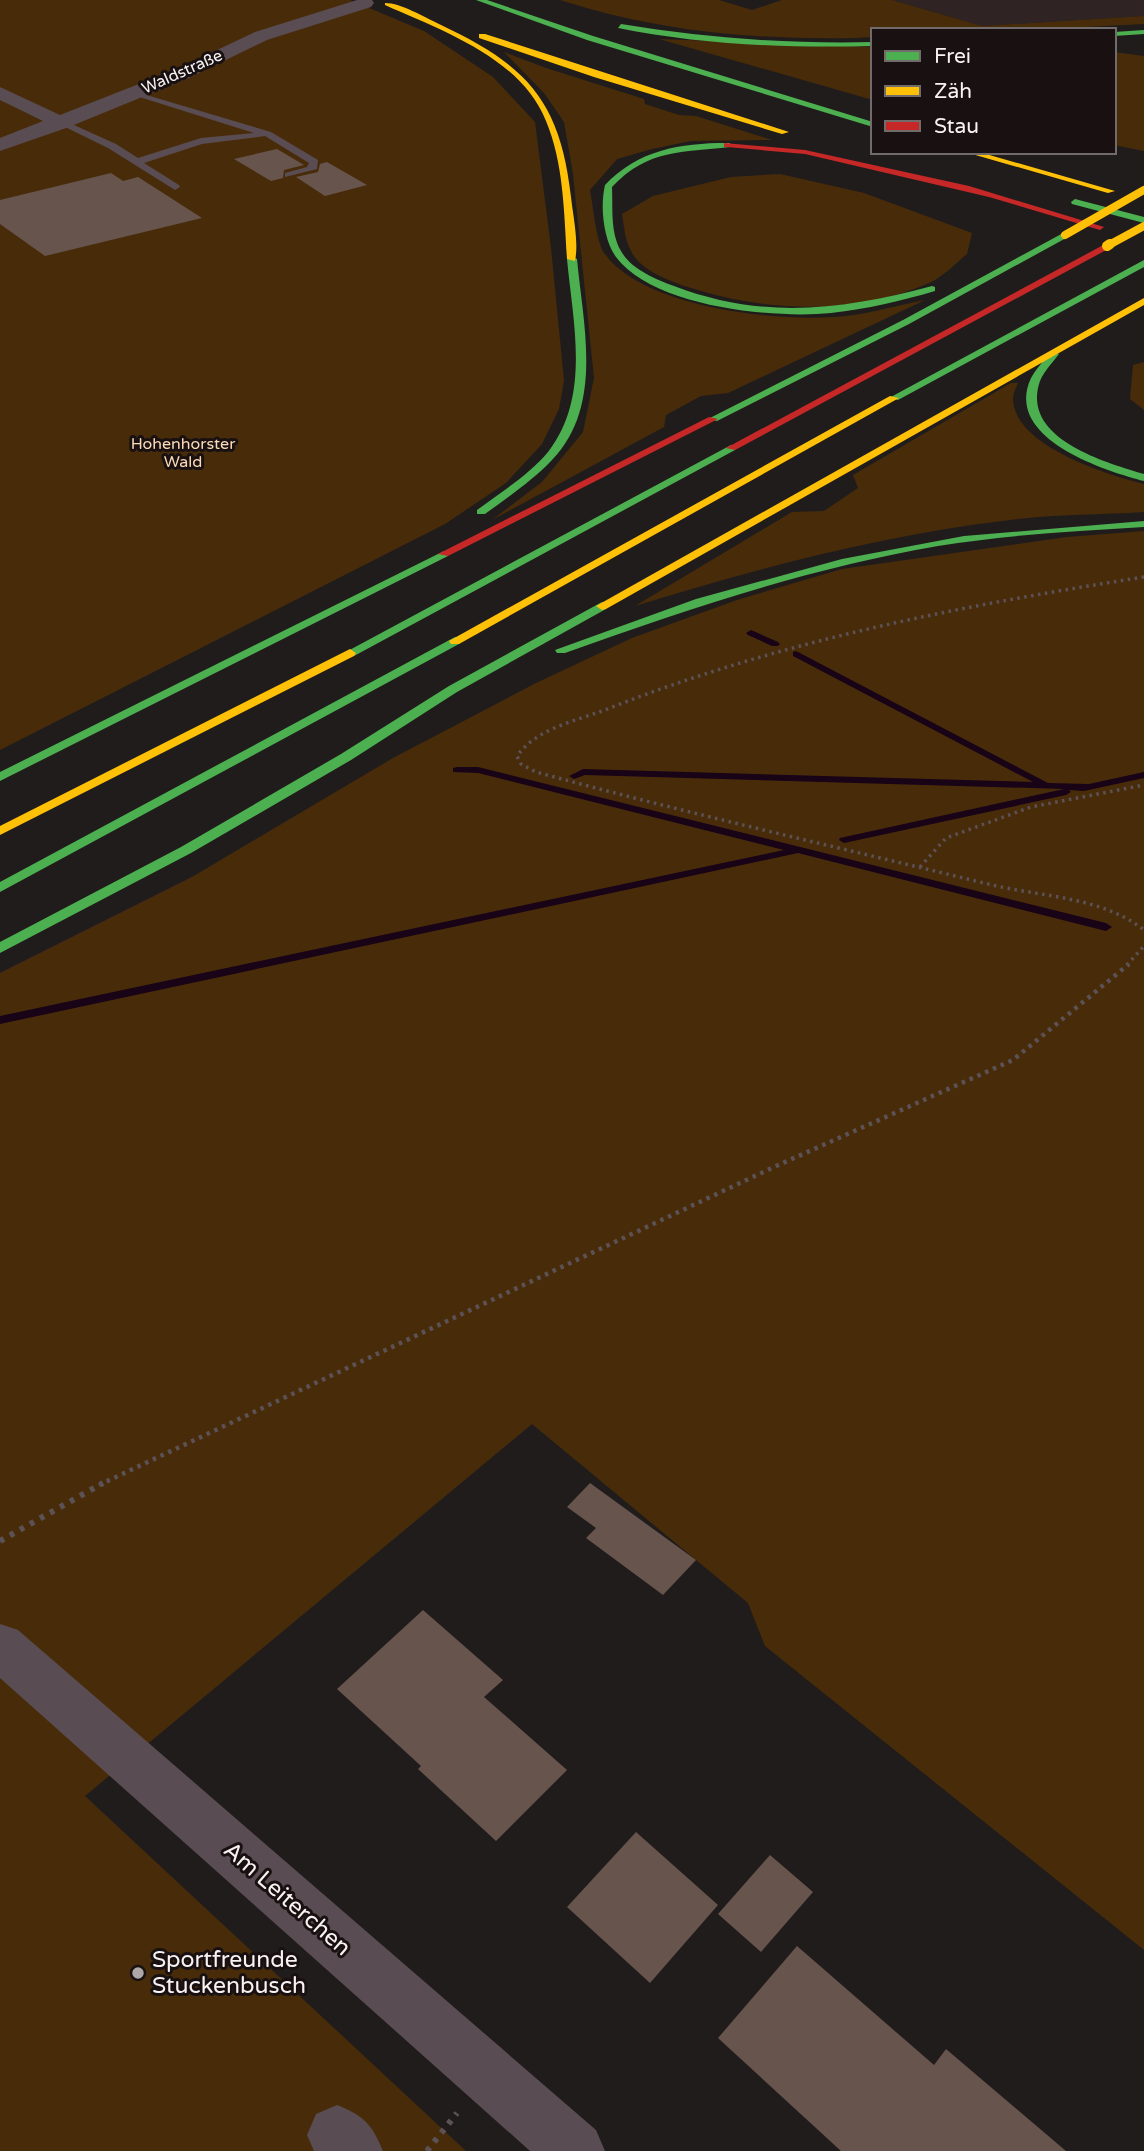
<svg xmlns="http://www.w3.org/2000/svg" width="1144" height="2151" font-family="'Varela Round',sans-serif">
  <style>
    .built { fill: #302323 }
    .green { fill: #482c0a }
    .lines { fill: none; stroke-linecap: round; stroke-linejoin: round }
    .stream { fill: #180317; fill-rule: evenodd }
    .building { fill: #67544d }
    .path-far2 { stroke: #5c5256; stroke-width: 3.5; stroke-dasharray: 2.5 4.5; stroke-linecap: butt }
    .path-far1 { stroke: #5c5256; stroke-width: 4.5; stroke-dasharray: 3.5 5; stroke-linecap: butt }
    .path { stroke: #5c5256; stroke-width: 6; stroke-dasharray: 4.5 7; stroke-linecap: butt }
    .lane { fill: #594c52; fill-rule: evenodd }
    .street { fill: #594c52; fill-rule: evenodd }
    .fast { fill: #4caf50; fill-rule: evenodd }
    .slow { fill: #ffc107; fill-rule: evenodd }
    .jam { fill: #c62828; fill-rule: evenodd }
    .slow-bridge-far1 { stroke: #ffc107; stroke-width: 8 }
    .slow-bridge { stroke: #ffc107; stroke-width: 10 }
    .poi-dot { fill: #ada7a7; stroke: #191111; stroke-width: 2.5 }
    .labels { text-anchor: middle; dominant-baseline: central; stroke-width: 6; stroke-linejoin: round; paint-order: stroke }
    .far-street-label { font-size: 16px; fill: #f8f2f2; stroke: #191111 }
    .far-park-label { font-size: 16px; fill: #fddab6; stroke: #191111 }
    .near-street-label { font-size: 23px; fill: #f8f2f2; stroke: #191111 }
    .near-poi-label { font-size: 23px; fill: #f8f2f2; stroke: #191111; text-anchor: start }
  </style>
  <rect width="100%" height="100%" fill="#211c1c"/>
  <!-- built -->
  <path class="built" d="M892,0h252v16l-162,10z"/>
  <!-- green -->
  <path class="green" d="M0,0h350l74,31 69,46 42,45 16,126 13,133 -5,28 -17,35 -36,39 -61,41 -445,226z
    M560,0h159l33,10 30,-10h110l90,26 162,-10v8l-117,6h-154v7l-18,1c-100,2 -200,-7 -295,-38z
    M659,39l214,8v53z
    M504,52l42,16 98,31 1,5 34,11 17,1 76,24 -81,1 -39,8 -35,10 -27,31c3,16 6,50 14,63 40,56 178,70 242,63 26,-3 53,-11 79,-16l-197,93 -27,3 -35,19 -2,12 -172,93 50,-38 41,-50 11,-54 -21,-204 -9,-52 -20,-29z
    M1114,52l30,4v95l-30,-6z
    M780,174l84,19 108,40 -5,21c-11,9 -24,23 -38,29 -75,33 -164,29 -241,4 -19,-6 -48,-17 -57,-36 -6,-11 -7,-25 -9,-37l31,-18 78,-19z
    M1144,362v48l-14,-11 3,-34z
    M1011,383h7c-2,4 -5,11 -5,16 1,47 95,76 131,85v28c-44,3 -90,2 -134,8 -128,15 -252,48 -375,86l157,-94 32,-1 34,-23 -5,-13z
    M1144,531v1419l-379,-304 -17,-43 -216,-179 -447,372 381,355h-466v-1178l192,-96 201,-119 143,-75 96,-45 105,-38 105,-31 225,-32z"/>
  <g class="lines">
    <!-- stream -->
    <path class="stream" d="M751,630l27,12 2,2 -2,2h-6l-24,-11 -2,-2z
      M796,651l252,132 41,1 55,-12v6l-60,13 -15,-1 2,2 -5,3 -222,48 -5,-3 1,-2 224,-49 -479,-14 -11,4 -5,-3 14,-7 450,13 -240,-126v-4z
      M457,767h21l628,156 6,4 -6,4 -308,-78 -798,171v-8l784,-166 -306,-77 -25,-1v-4z"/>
  </g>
  <!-- building -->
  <path class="building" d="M277,149l27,16 -20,5 -1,8 -12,3 -37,-22z
    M327,162l40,23 -42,11 -29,-19 22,-5 2,-8z
    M111,173l12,8 15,-4 64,41 -157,38 -45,-32v-24z
    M590,1483l106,77 -33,35 -77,-57 10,-10 -29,-21z
    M423,1610l80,70 -19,17 83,73 -71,71 -78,-72 3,-3 -84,-77z
    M636,1832l82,73 -68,78 -83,-76z
    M770,1855l43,37 -52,60 -43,-38z
    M797,1946l137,119 12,-16 120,102h-225l-123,-113z"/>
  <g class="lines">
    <!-- path-far2 -->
    <path class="path-far2" d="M1144,577c-184,29 -366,64 -539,133 -30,11 -69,19 -88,46l4,8 15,8c150,41 301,75 452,112 52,13 113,12 156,46
      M920,867l26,-29 85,-31 113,-22
      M1127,965l17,-19"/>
    <!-- path-far1 -->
    <path class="path-far1" d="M99,1485l675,-318 239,-107 116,-96"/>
    <!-- path -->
    <path class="path" d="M0,1541l103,-58
      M427,2151l30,-38"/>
    <!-- lane -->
    <path class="lane" d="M133,91l138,41 47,28 -1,9 -32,8v-4l22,-6 2,-4 -44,-27 -63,8 -58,19 35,22 1,2 -5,3 -67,-42 -51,-25 8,-2 51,23 22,14 63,-20 53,-5 -121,-38z"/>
    <!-- street -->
    <path class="street" d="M357,0h15l2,3 -3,4 -104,33 -76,37 -122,50 -69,24v-13l43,-17 -43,-21v-13l60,28 117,-46 78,-37z
      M0,1624l18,6 578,500 9,21h-75l-530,-473z
      M337,2105c27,11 35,19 46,46h-69l-7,-16 9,-21z"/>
    <!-- fast -->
    <path class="fast" d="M476,0h11l106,36 280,86v5l-286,-87z
      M621,24c84,14 167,20 252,18v4c-85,2 -171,-1 -255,-18z
      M1144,30v4l-30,2v-4z
      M727,143h3v4c-48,6 -81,1 -118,40 1,21 -2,45 9,64 10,18 34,28 53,35 89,34 168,24 258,0l3,1v4c-34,10 -68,18 -104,22 -57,6 -178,-6 -215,-56 -13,-18 -16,-51 -11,-72 33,-35 75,-42 122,-42z
      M1075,199l69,18v6l-72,-19 -1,-2z
      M1065,232l4,3 -1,2 -159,87 -192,97 -9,-2 195,-99z
      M572,256l5,3c6,66 27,147 -25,201 -20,21 -44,37 -67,54h-8v-4c24,-18 52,-35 71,-58 43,-55 25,-129 19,-193z
      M1144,260v7l-246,133 -9,-2z
      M1051,352l8,2c-6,8 -15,17 -19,27 -20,57 64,81 104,93v7c-41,-11 -141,-43 -113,-103 5,-9 13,-18 20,-26z
      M731,445l5,3 -1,2 -381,206h-8l-2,-3z
      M1144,521v6c-69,4 -138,8 -206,19 -128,22 -251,63 -373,107h-8l-2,-3 141,-51 146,-40 122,-23z
      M444,551l4,1v4l-448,225v-9z
      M602,602l4,1v6l-149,83 -106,68 -160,93 -191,100v-11l181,-95 160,-93 108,-68z
      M455,637l4,1v6l-459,248v-10z"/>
    <!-- slow -->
    <path class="slow" d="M385,3c16,0 39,14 54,21 87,41 121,75 132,173 2,19 8,45 4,64l-8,-2c-3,-45 -3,-95 -21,-138 -25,-63 -103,-90 -161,-116z
      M479,34h6l304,98 -7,2 -188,-57 -115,-39z
      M965,152h14l136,39 -7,2z
      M1144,298v7l-538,304 -4,1 -6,-4z
      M890,396l9,2 -440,246h-8l-2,-3z
      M350,649l6,4 -2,3 -354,179v-9z"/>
    <!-- jam -->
    <path class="jam" d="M724,143l81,7 164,36 135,41 -4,3 -111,-33 -184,-43 -78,-7h-3z
      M1107,243l5,3 -2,2 -375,202 -9,-2z
      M709,417l9,2 -270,137 -10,-2z"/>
    <!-- slow-bridge-far1 -->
    <path class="slow-bridge-far1" d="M1065,235l79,-45
      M1107,246l37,-20"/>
    <!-- slow-bridge -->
    <path class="slow-bridge" d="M1107,246l3,-2"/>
  </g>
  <!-- markers -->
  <circle class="poi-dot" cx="138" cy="1973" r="7"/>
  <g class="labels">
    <!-- far-street labels -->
    <g class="far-street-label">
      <text transform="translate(182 72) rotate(-24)">Waldstraße</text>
    </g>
    <!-- far-park labels -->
    <g class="far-park-label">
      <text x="183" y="444">Hohenhorster<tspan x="183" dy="18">Wald</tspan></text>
    </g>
    <!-- near-street labels -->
    <g class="near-street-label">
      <text transform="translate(287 1899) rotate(41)">Am Leiterchen</text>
    </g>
    <!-- near-poi labels -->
    <g class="near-poi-label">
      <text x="152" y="1960">Sportfreunde<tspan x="152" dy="26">Stuckenbusch</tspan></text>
    </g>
  </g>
  <!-- legend -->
  <rect x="871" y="28" width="245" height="126" fill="#191111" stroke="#726b6b" stroke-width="2"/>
  <rect x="885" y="51" width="35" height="10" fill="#4caf50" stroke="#726b6b" stroke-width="2"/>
  <text x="934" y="63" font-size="21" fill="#f8f2f2">Frei</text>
  <rect x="885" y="86" width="35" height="10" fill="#ffc107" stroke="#726b6b" stroke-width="2"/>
  <text x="934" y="98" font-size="21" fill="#f8f2f2">Zäh</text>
  <rect x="885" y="121" width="35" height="10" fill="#c62828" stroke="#726b6b" stroke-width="2"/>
  <text x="934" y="133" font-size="21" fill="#f8f2f2">Stau</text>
</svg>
